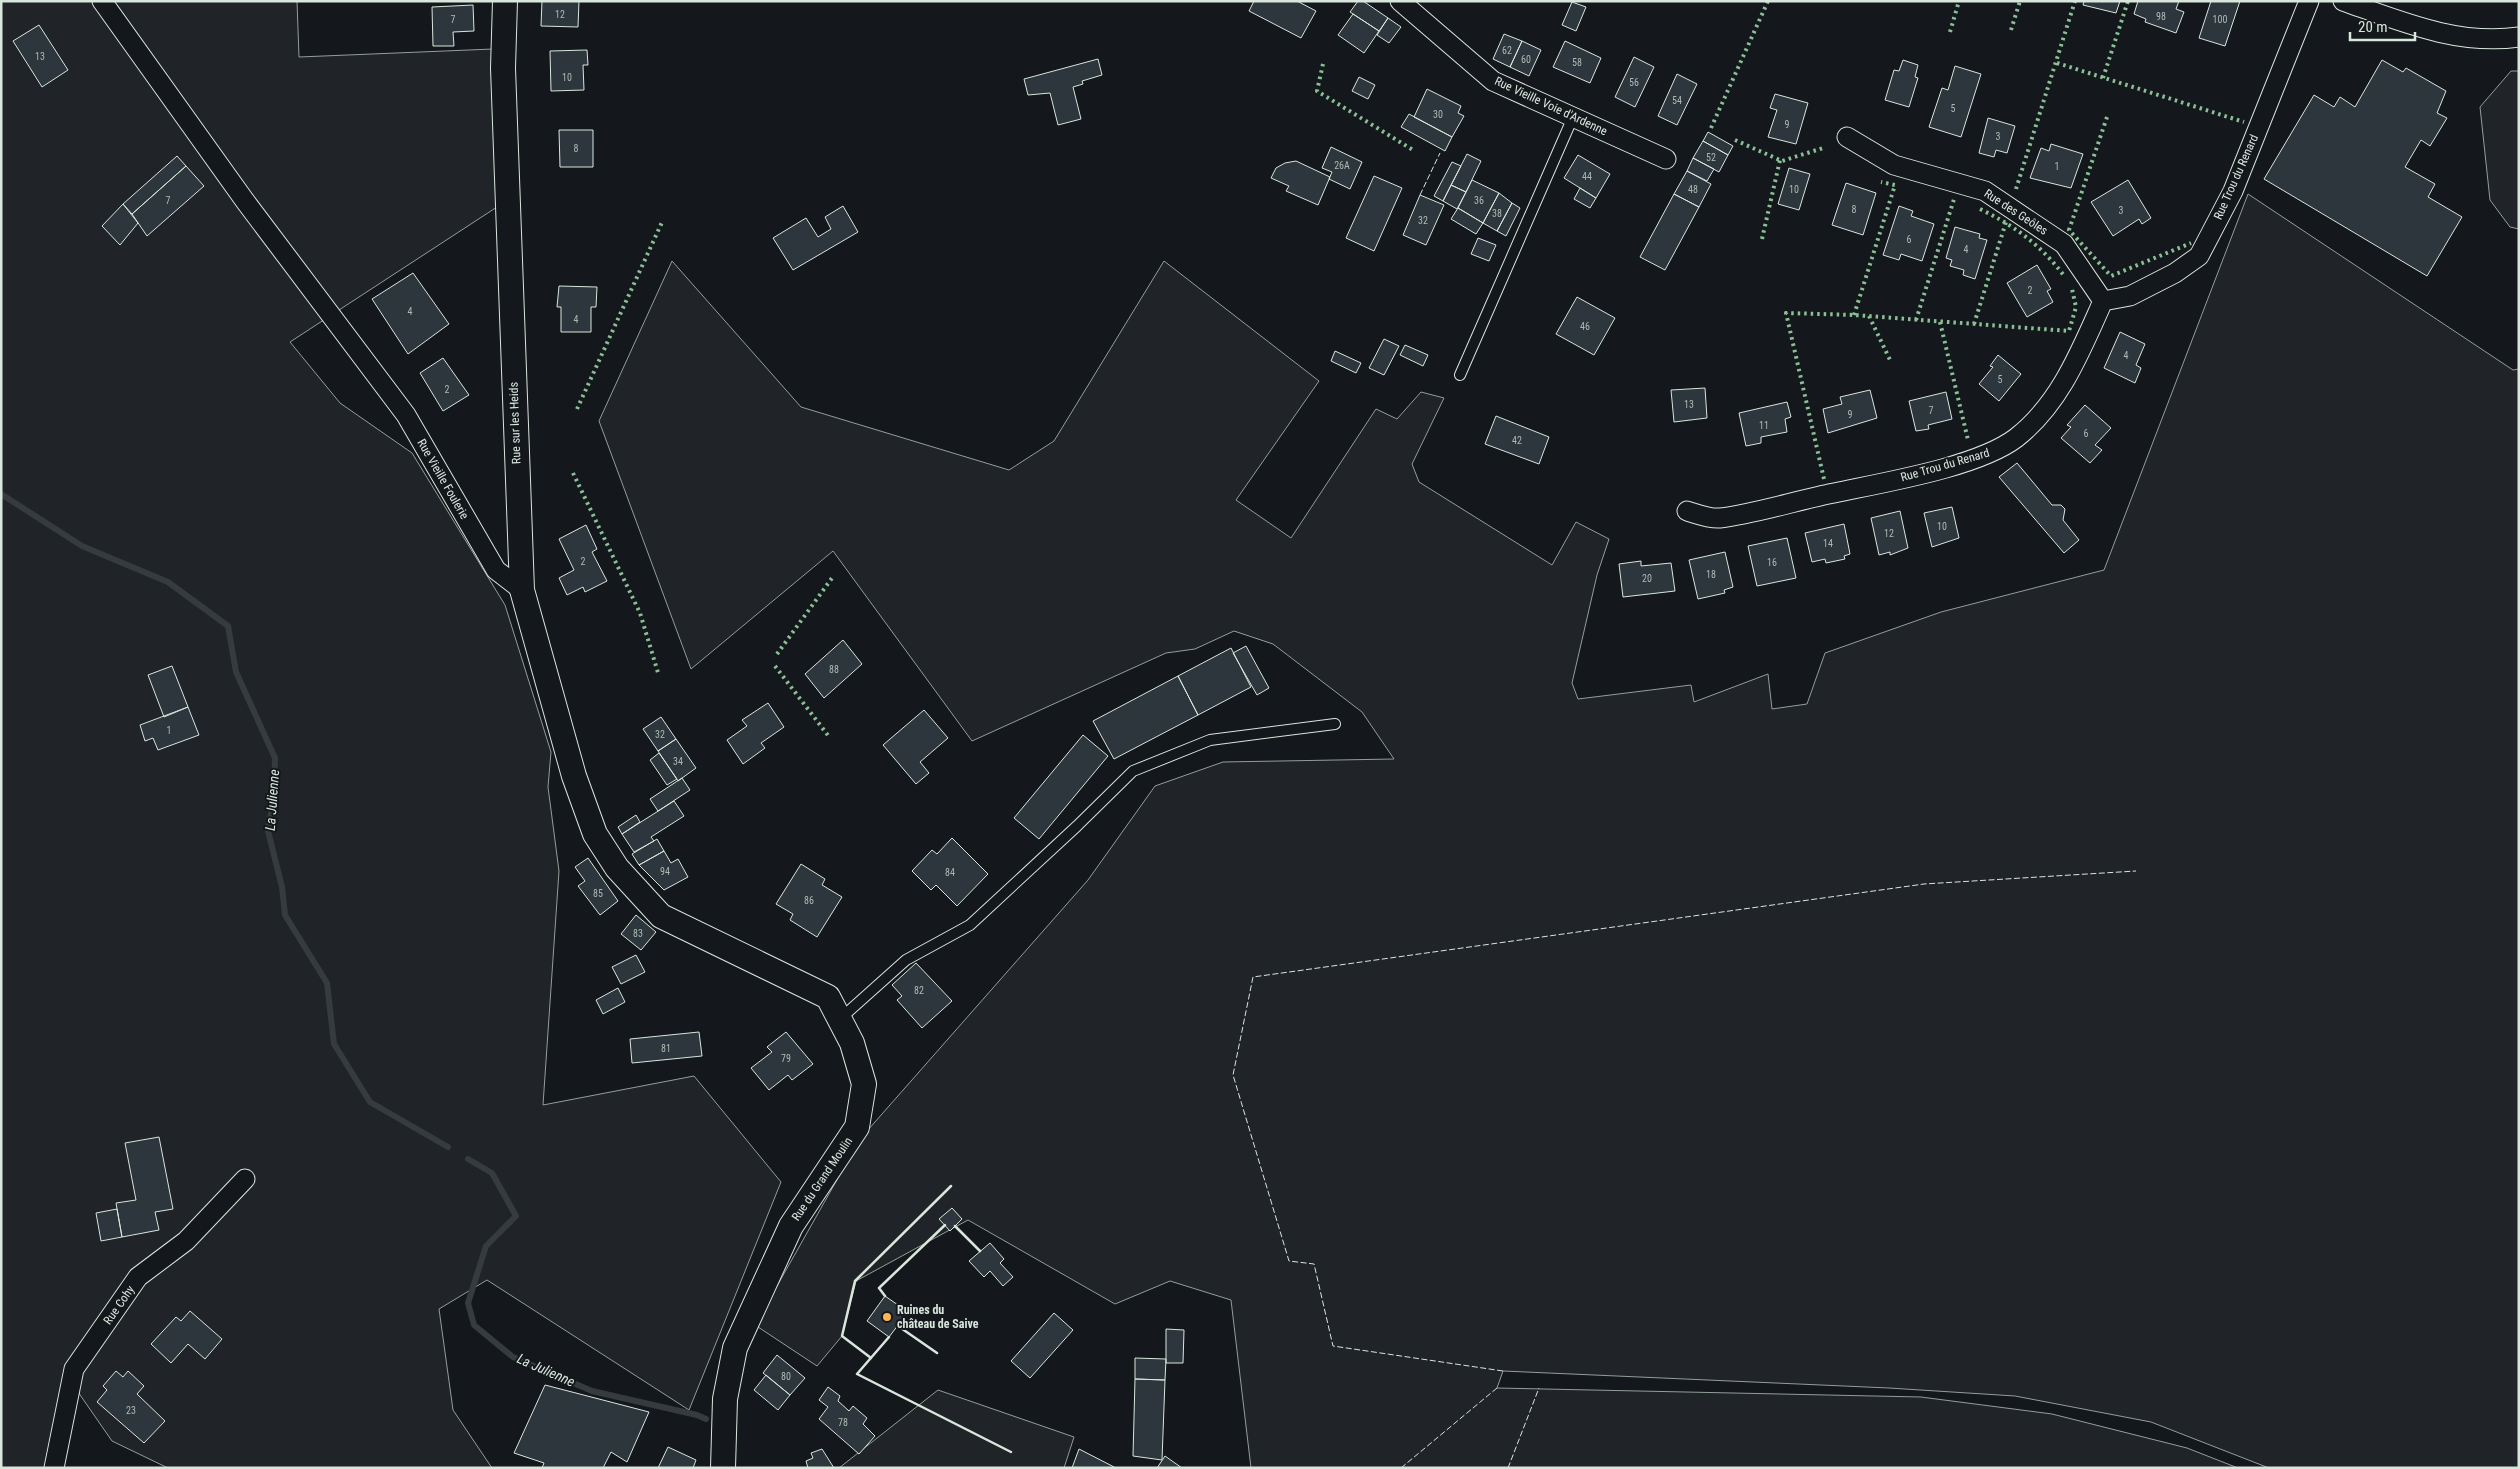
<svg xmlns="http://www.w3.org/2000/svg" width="2520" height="1469" font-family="'Roboto Condensed',sans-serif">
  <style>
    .green { fill: #202428; stroke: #939e99 }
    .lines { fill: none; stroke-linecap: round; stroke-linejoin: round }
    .stream { stroke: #363b3e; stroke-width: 6 }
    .building { fill: #2c363c; stroke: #d8e6dc }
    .service-casing { stroke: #d8e6dc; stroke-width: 12 }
    .minor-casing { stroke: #d8e6dc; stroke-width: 21 }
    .tertiary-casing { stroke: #d8e6dc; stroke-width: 26 }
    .service { stroke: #14181c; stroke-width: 10 }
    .minor { stroke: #14181c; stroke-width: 19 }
    .tertiary { stroke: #14181c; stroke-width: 24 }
    .hedge { stroke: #8ac095; stroke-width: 4; stroke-dasharray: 2.5 4; stroke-linecap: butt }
    .fence { stroke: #d8e6dc; stroke-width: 1; stroke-dasharray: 6 2.5; stroke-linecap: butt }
    .wall { stroke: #d8e6dc; stroke-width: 2.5 }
    .poi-dot { fill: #ffb74d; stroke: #14181c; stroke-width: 2 }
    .labels { text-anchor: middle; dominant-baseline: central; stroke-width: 4; stroke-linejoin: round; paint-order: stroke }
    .number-label { font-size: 10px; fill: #adbab4 }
    .street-label { font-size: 12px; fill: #d8e6dc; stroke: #14181c }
    .poi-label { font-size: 12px; font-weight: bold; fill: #d8e6dc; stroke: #14181c; text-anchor: start }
    .water-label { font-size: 14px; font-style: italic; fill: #d8e6dc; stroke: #14181c }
  </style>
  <rect width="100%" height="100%" fill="#14181c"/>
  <!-- green -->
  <path class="green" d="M1,1h296l2,56 194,-8 4,158 -207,135 50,61 72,50 93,152 46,147 -3,35 11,84 -16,234 151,-29 87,106 -92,228 -202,-130 -48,29 14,101 39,58h-324l-56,-27 -43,-62 -15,89h-53z
    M2511,71h8v158l-9,-2 -20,-27 -10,-93z
    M2248,194l265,176 6,-1v1099h-250l-118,-46 -136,-26 -126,-8 -386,-17 -6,17 424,9 131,17 135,34 51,20h-987l-20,-168 -61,-19 -55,23 -147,-84 -112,61 -14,55 -25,30 -62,-41 105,-186 228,-259 67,-94 68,-24 171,-3 -32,-47 -89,-68 -39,-13 -39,18 -29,4 -194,88 -139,-190 -142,118 -92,-248 73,-160 129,146 208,63 45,-29 110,-180 155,120 -83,119 55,38 85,-129 21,10 24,-27 23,6 -32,66 7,18 133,83 24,-43 33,17 -12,36 -25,108 6,16 113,-14 3,17 74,-28 4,35 35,-5 18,-51 116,-41 163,-42z
    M938,1390l136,47 -10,31h-225z"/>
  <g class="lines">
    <!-- stream -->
    <path class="stream" d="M1,494l81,52 86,36 60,44 8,46 39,86 -1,38 -6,35 14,56 3,28 42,68 7,61 36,58 78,45
      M468,1159l24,14 24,43 -30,30 -18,57 6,22 39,32 79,34 105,24 9,4"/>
  </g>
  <!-- building -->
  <path class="building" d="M542,1h37l-1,26 -37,-1z
    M1254,1h43l19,10 -15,27 -52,-27z
    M1358,1h5l25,17 -9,13 -29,-19z
    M2084,1h36l-4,12 -33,-8z
    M2138,1h41l-3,8 8,3 -8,21 -31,-11 1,-3 -12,-5z
    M2211,1h29l-15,45 -26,-8z
    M1572,2l14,5 -10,24 -14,-6z
    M473,5l1,26 -21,1 1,14h-21l-1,-39z
    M1353,14l26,17 -15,22 -26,-18z
    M1388,18l13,9 -12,16 -12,-8z
    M39,25l29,45 -26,17 -29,-46z
    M1504,34l18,7 -12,26 -17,-8z
    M1522,41l19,9 -12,26 -19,-9z
    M1565,41l36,17 -11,25 -37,-16z
    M587,50l1,15h-5l1,25 -33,1 -1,-40z
    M1634,57l20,10 -19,40 -20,-10z
    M1098,59l4,16 -20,6 1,3 -10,3 8,32 -23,6 -8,-32 -22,2 -4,-16z
    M1903,60l15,5 -3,12 3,1 -9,29 -24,-7 9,-30 5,1z
    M2382,60l21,12 3,-4 40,23 -9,22 10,5 -17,28 -9,-6 -16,27 30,17 -7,13 34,20 -35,59 -163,-97 50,-84 20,12 6,-10 15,10z
    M1955,66l26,8 -20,63 -32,-10 13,-39 6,2z
    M1677,74l20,10 -20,41 -19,-9z
    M1359,77l16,8 -7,14 -16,-8z
    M1427,89l34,17 -3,7 6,3 -12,21 -38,-20z
    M1775,94l33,9 -12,41 -28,-7 9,-27 -7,-2z
    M1409,114l43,23 -7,14 -44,-24z
    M1988,118l27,8 -8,27 -11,-3 -2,7 -15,-4z
    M559,130h34v37h-33z
    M1708,132l25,14 -5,9 -25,-14z
    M1703,141l25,14 -9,17 -26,-14z
    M2051,144l32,10 -12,34 -41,-10 11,-30 8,3z
    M1331,147l31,15 -12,27 -21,-10 3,-7 -10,-4z
    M1467,154l14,7 -15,31 -15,-7z
    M1578,155l32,19 -14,24 -32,-20z
    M177,156l9,10 -54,48 -9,-10z
    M1693,158l21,11 -7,12 -20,-10z
    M1296,161l34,16 -12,28 -32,-14 3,-5 -18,-8 5,-10 9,-5z
    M1452,162l9,4 -18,35 -9,-5z
    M186,166l18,20 -57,50 -15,-22z
    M1789,168l21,6 -11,36 -21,-6z
    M1687,171l24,13 -12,23 -25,-13z
    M1374,176l28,12 -28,63 -28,-13z
    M1472,180l27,13 -16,30 -25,-15z
    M2128,180l23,38 -9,6 -3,-5 -26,17 -22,-34z
    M1846,183l30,10 -13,42 -31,-10z
    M1451,185l15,7 -9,17 -14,-8z
    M1580,188l16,10 -6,10 -16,-9z
    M1499,193l13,10 -15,28 -14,-8z
    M1674,194l25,13 -34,63 -25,-13z
    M1420,195l24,10 -18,40 -23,-10z
    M1512,203l8,5 -14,28 -9,-5z
    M123,204l15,19 -18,22 -18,-19z
    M843,206l15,26 -65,38 -20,-32 33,-20 12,19 13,-8 -6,-12z
    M1899,206l14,5 -2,5 23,8 -12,37 -21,-7 -2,6 -16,-5z
    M1458,208l25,15 -7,11 -25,-15z
    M1955,227l25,7 -1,4 8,2 -12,39 -12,-4 1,-5 -14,-4 2,-6 -6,-2z
    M1478,238l18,7 -7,16 -18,-7z
    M2037,265l14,24 -4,2 6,11 -26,15 -20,-34z
    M413,273l36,51 -41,30 -36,-55z
    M559,286l38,1 -1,20h-5v25h-30v-25h-4z
    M1577,297l38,21 -21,37 -38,-21z
    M2120,332l25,12 -9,21 5,3 -6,15 -31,-15z
    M1384,339l15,7 -15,29 -15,-7z
    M1405,345l23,10 -5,11 -23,-11z
    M1335,351l26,12 -5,10 -25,-12z
    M1998,355l23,19 -22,27 -20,-17 14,-17 -3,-1z
    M443,358l26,37 -26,16 -23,-38z
    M1705,388l2,30 -33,4 -3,-32z
    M1870,390l7,28 -49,15 -5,-24 19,-5 -2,-7z
    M1946,392l6,27 -24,6 1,4 -13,2 -7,-30z
    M1787,402l4,15 -6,2 2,13 -26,5v6l-15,3 -7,-33z
    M2085,405l26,23 -16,17 7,5 -12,13 -29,-25 10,-11 -4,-2z
    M1496,416l53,21 -10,27 -54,-20z
    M2017,463l35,42h9l4,4 -2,11 16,20 -15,13 -65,-76z
    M1952,507l7,31 -27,9 -8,-34z
    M1900,511l8,37 -18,7v-3l-11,3 -8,-37z
    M1844,524l6,30 -6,2 1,3 -19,4 -1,-4 -13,3 -7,-29z
    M586,525l11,24 -5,3 15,29 -22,11 -2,-5 -16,8 -8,-17 15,-8 -15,-31z
    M1787,538l9,40 -39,8 -9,-40z
    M1725,552l8,35 -9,3 1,3 -27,6 -9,-39z
    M1641,561v5l30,-3 4,28 -52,6 -4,-33z
    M843,640l19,24 -38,34 -19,-24z
    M1246,646l23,42 -12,7 -24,-42z
    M1231,648l20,39 -53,28 -20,-39z
    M172,666l16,41 -24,10 -16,-42z
    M1178,676l20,39 -84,44 -21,-38z
    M768,703l16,24 -23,16 4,5 -22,16 -16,-24 20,-14 -5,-6z
    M188,707l11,28 -41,15 -5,-12 -8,3 -5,-16z
    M924,710l24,28 -28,24 9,11 -13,11 -33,-39z
    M661,717l15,22 -18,12 -15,-22z
    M1083,735l25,21 -69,83 -25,-21z
    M676,739l20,29 -18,13 -20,-30z
    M659,753l18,26 -10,6 -17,-25z
    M682,778l8,12 -32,21 -8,-12z
    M674,801l10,15 -33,21 3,4 -20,11 -12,-18z
    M636,815l4,7 -18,12 -4,-7z
    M952,838l36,36 -31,32 -21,-21 -5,5 -19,-19 20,-21 5,4z
    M657,839l7,12 -25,14 -7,-11z
    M664,851l7,12 7,-4 10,18 -24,13 -25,-25z
    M588,858l30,43 -18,14 -22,-29 7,-5 -10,-14z
    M801,864l24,15 -3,6 20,12 -25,40 -27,-17 3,-6 -17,-10z
    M636,915l20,17 -15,18 -20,-16z
    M636,955l9,17 -24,12 -9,-17z
    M916,963l36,38 -30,27 -25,-28 5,-4 -10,-11z
    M618,988l7,14 -22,12 -7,-14z
    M699,1032l3,24 -70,7 -2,-24z
    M786,1032l27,32 -21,16 -4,-5 -19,15 -18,-22 21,-16 -5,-5z
    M159,1137l14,72 -18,3 4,18 -37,7 -6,-34 20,-3 -11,-57z
    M952,1208l10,11 -12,12 -11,-12z
    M117,1209l5,28 -21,4 -5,-28z
    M990,1243l14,16 -4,4 13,14 -10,9 -13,-15 -6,6 -15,-16z
    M885,1296l23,16 -19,25 -22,-16z
    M190,1311l32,28 -17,20 -17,-15 -17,19 -20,-19 25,-27 5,4z
    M1054,1313l19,17 -43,48 -19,-17z
    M1166,1329l18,1 -1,33h-17z
    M777,1355l28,23 -15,17 -27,-22z
    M1135,1358l31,1 -1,21 -30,-1z
    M116,1371l7,6 5,-6 16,15 -7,8 28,27 -21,22 -47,-41 10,-12 -4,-4z
    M766,1375l24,20 -12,15 -24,-20z
    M1135,1379l30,1 -3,80 -29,-4z
    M545,1385l104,27 -22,50 -16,-10 -8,16h-61l2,-5 -30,-10z
    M828,1387l12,9 -2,5 11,10 4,-5 14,12 -4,6 12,12 -16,18 -40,-35 9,-12 -9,-7z
    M668,1447l28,13 -3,8h-35z
    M822,1449l12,19h-26l-2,-7 7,-3 -2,-5z
    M1079,1449l37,19h-44z
    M1165,1456l17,12h-25z"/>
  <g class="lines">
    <!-- service casing -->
    <g class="service-casing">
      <path id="service" d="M1460,375l113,-258
        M840,1019l66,-59 64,-35 107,-99 56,-55 77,-31 125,-16"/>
    </g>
    <!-- minor casing -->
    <g class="minor-casing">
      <path id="minor" d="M102,1l143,200 161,214 90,155 26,20
        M1400,1l93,80 173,78
        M2343,1c57,20 115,45 176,36
        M1847,137l47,28 91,26 79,53 39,57
        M1687,511c10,3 23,8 33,7 33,-4 68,-15 100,-22 53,-12 155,-27 196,-58 44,-34 65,-88 87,-137l27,-5 45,-23 24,-17 34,-65 76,-190
        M54,1468l20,-99 64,-92 48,-36 59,-62"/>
    </g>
    <!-- tertiary casing -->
    <g class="tertiary-casing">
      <path id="tertiary" d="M505,1l-2,67 19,522 52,186 21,58 22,34 44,48 167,81 24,46 12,41 -7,43 -66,99 -56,122 -10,51 -2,69"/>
    </g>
    <!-- service -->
    <use href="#service" class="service"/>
    <!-- minor -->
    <use href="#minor" class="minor"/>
    <!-- tertiary -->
    <use href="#tertiary" class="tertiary"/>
    <!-- hedge -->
    <path class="hedge" d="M2011,30l9,-29
      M1950,32l9,-31
      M2057,63l187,59
      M1323,64l-6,27 96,59
      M2103,78l25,-77
      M2107,117l-38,113 42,46 80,-33
      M1711,128l57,-127
      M1735,140l47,21 41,-13
      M2016,189l59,-188
      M1980,209c35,17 62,37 85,68
      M1762,239l18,-79
      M1854,315l41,-130 -14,-3
      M1869,316l22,46
      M1916,320l39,-124
      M1940,322l28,118
      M1974,324l32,-102
      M577,409l86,-189
      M573,473l67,140 19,63
      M1824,479l-38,-166 68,2 215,16 7,-24 -4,-18
      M777,654l55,-76
      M775,666l55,72"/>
    <!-- fence -->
    <path class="fence" d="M1420,195l20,-42
      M1503,1371l-170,-25 -19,-82 -25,-3 -56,-186 20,-98 671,-93 212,-13
      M1401,1468l96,-80
      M1508,1468l31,-80"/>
    <!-- wall -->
    <path class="wall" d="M955,1226l25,25
      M885,1296l-6,-8 66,-63
      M898,1326l39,27
      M889,1337l-32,37 154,78
      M871,1358l-29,-22 13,-55 96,-95"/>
  </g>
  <!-- markers -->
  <circle class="poi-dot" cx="887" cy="1317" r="5"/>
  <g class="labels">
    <!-- number labels -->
    <g class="number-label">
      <text x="560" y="14">12</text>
      <text x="2161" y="16">98</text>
      <text x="453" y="19">7</text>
      <text x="2220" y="19">100</text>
      <text x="1507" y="50">62</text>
      <text x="40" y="56">13</text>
      <text x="1526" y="59">60</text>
      <text x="1577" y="62">58</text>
      <text x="567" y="77">10</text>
      <text x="1634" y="82">56</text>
      <text x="1677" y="100">54</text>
      <text x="1953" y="108">5</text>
      <text x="1438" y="114">30</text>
      <text x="1787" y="124">9</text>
      <text x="1998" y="136">3</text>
      <text x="576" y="148">8</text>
      <text x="1711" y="157">52</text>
      <text x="1342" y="165">26A</text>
      <text x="2057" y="166">1</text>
      <text x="1587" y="176">44</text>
      <text x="1693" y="189">48</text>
      <text x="1794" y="189">10</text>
      <text x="168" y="200">7</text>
      <text x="1479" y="200">36</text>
      <text x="1854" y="209">8</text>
      <text x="2121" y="210">3</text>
      <text x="1497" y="213">38</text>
      <text x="1423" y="220">32</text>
      <text x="1909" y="239">6</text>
      <text x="1966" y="249">4</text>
      <text x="2030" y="290">2</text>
      <text x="410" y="311">4</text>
      <text x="576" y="319">4</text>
      <text x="1585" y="326">46</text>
      <text x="2126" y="355">4</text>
      <text x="2000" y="379">5</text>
      <text x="447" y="389">2</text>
      <text x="1689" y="404">13</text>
      <text x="1931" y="410">7</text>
      <text x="1850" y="414">9</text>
      <text x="1764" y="425">11</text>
      <text x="2086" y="433">6</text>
      <text x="1517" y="440">42</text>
      <text x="1942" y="526">10</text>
      <text x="1889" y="533">12</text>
      <text x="1828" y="543">14</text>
      <text x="583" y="561">2</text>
      <text x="1772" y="562">16</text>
      <text x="1711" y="574">18</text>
      <text x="1647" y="578">20</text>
      <text x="834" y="669">88</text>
      <text x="169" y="730">1</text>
      <text x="660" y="734">32</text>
      <text x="678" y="761">34</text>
      <text x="665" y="871">94</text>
      <text x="950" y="872">84</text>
      <text x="598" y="893">85</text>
      <text x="809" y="900">86</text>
      <text x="638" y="933">83</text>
      <text x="919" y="990">82</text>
      <text x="666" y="1048">81</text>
      <text x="786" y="1058">79</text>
      <text x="786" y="1376">80</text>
      <text x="131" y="1410">23</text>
      <text x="843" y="1422">78</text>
    </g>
    <!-- street labels -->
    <g class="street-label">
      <text transform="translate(1551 106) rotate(25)">Rue Vieille Voie d'Ardenne</text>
      <text transform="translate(2236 177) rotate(-66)">Rue Trou du Renard</text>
      <text transform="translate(2016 212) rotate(33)">Rue des Geôles</text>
      <text transform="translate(515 423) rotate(-92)">Rue sur les Heids</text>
      <text transform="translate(1945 465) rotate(-16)">Rue Trou du Renard</text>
      <text transform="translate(443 479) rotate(60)">Rue Vieille Foulerie</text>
      <text transform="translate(822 1179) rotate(-56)">Rue du Grand Moulin</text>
      <text transform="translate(119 1305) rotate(-55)">Rue Cohy</text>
    </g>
    <!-- poi labels -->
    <g class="poi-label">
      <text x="897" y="1310">Ruines du<tspan x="897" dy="14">château de Saive</tspan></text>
    </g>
    <!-- water labels -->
    <g class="water-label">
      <text transform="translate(272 800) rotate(-86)">La Julienne</text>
      <text transform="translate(546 1370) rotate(24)">La Julienne</text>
    </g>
  </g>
  <!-- border -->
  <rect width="2520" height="1469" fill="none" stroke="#d8e6dc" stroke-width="5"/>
  <!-- scale -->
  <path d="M2350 32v8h65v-8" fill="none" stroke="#d8e6dc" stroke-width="2.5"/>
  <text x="2358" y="32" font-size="15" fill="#d8e6dc" stroke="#14181c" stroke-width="4" paint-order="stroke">20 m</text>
</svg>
